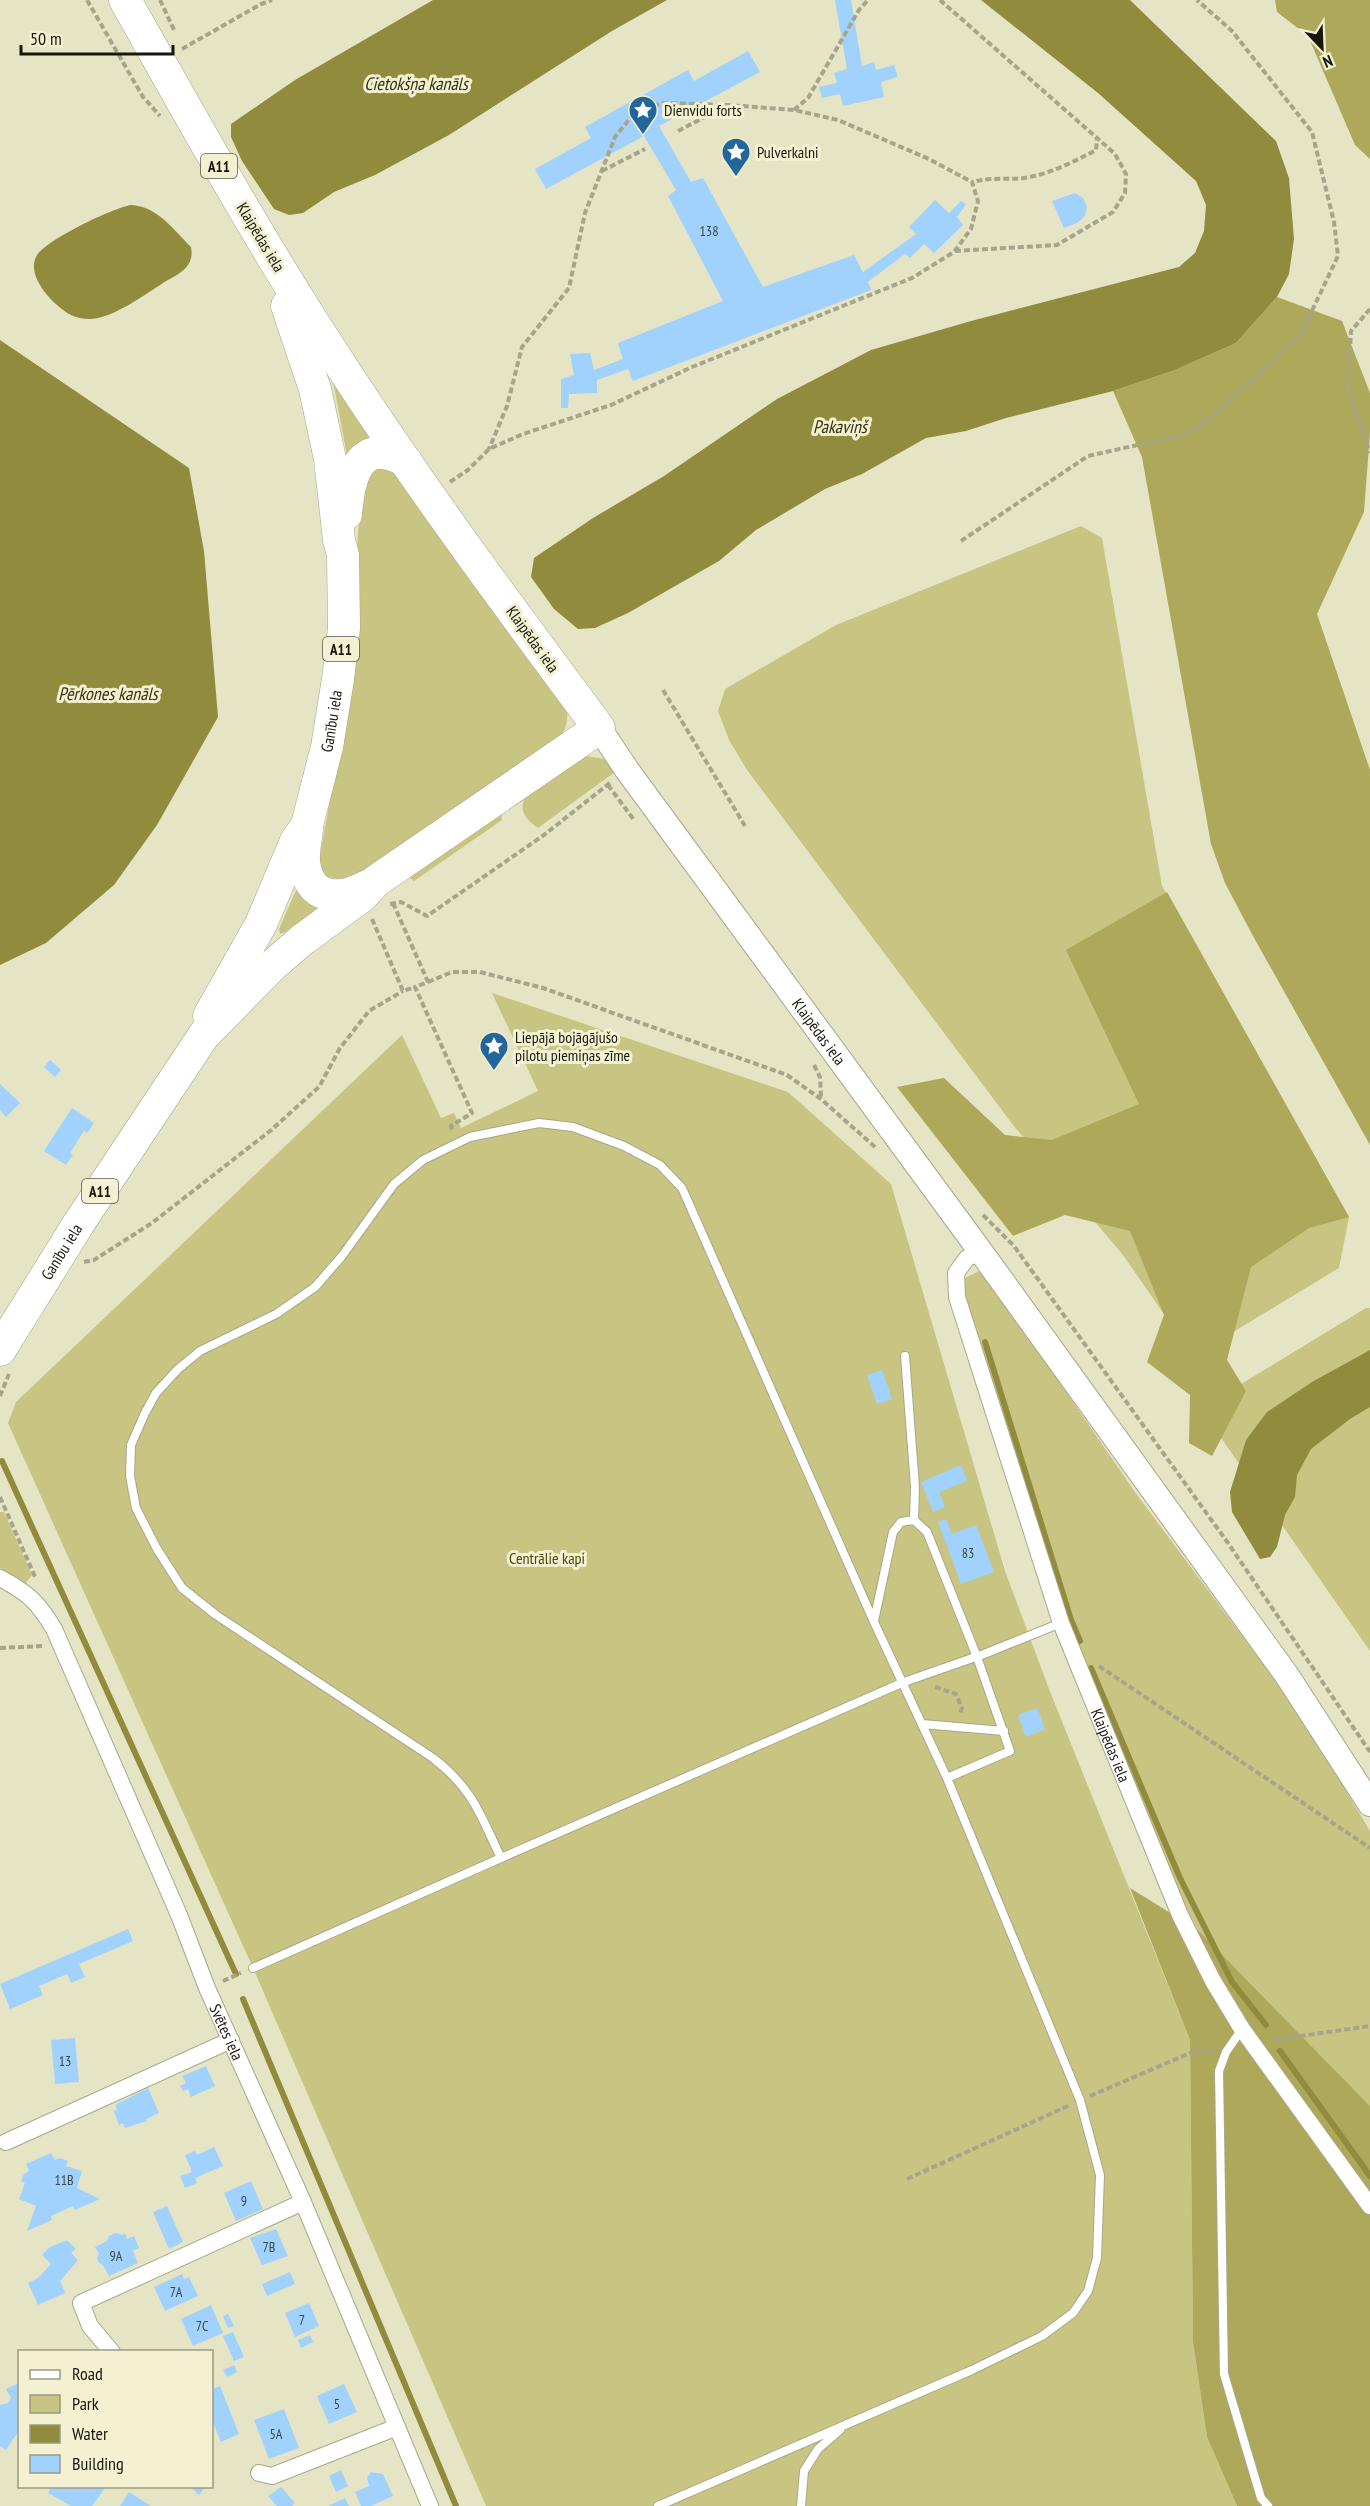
<svg xmlns="http://www.w3.org/2000/svg" width="1370" height="2506" font-family="'PT Sans Narrow',sans-serif">
  <style>
    .green { fill: #c8c482 }
    .forest { fill: #aea85a }
    .water { fill: #918c3d }
    .lines { fill: none; stroke-linecap: round; stroke-linejoin: round }
    .stream { stroke: #918c3d; stroke-width: 6 }
    .building { fill: #a1d2fe }
    .lane-casing { stroke: #a9a78a; stroke-width: 10 }
    .street-casing { stroke: #a9a78a; stroke-width: 18 }
    .secondary-casing { stroke: #a9a78a; stroke-width: 26 }
    .highway-casing { stroke: #a9a78a; stroke-width: 33 }
    .path { stroke: #a6a58c; stroke-width: 4; stroke-dasharray: 6 3; stroke-linecap: butt }
    .lane { stroke: #fff; stroke-width: 8 }
    .street { stroke: #fff; stroke-width: 16 }
    .secondary { stroke: #fff; stroke-width: 24 }
    .highway { stroke: #fff; stroke-width: 32 }
    .labels { text-anchor: middle; dominant-baseline: central; stroke-width: 6; stroke-linejoin: round; paint-order: stroke }
    .number-label { font-size: 14px; fill: #3a4648 }
    .shield { fill: #f3f1d2; stroke: #595847; stroke-width: 1.5 }
    .shield-label { font-size: 15px; font-weight: bold; fill: #17170c }
    .poi-label { font-size: 16px; fill: #17170c; stroke: #f3f1d2; text-anchor: start }
    .street-label { font-size: 16px; fill: #17170c; stroke: #f3f1d2 }
    .park-label { font-size: 16px; fill: #4b4707; stroke: #f3f1d2 }
    .water-label { font-size: 18px; font-style: italic; fill: #353310; stroke: #f3f1d2 }
  </style>
  <rect width="100%" height="100%" fill="#e5e4c5"/>
  <!-- green -->
  <path class="green" d="M333,381l47,66 -32,14z
    M378,469l17,1 172,237c1,12 0,20 -7,31l-193,135 -29,6 -14,-3 -5,-15 24,-134 16,-205 7,-45z
    M1081,526l21,12 60,348 187,331 -10,51 -129,78 -26,-3 -61,-88 -110,-130 -266,-355 -18,-30 -11,-29 7,-22 111,-64z
    M586,756l19,3 10,13 -77,56c-46,-31 23,-57 48,-72z
    M501,812l1,8 -88,61 -5,-4z
    M298,886l26,18 -39,28 -5,2 -1,-5z
    M492,993l296,99 103,92 114,387 44,118 141,351 3,302 14,95 30,69h-751l-233,-538 -245,-545 8,-21 386,-367 39,83 13,-5 7,15 77,-37z
    M979,1271l8,6 150,218 164,220 69,116v275l-172,-176 -27,-51 -94,-226 -113,-362 -1,-12z
    M1366,1308h4v343l-158,-226 -2,-22z
    M0,1512h4l28,63 -7,9 -25,-16z"/>
  <!-- forest -->
  <path class="forest" d="M1275,0h95v159l-15,-14 -47,-109 -31,-24z
    M1277,297l65,24 28,72v40l-6,79 -47,102 53,156v375l-117,-209 -28,-53 -14,-39 -69,-387 -29,-66 62,-21 61,-27z
    M1167,892l182,325 -40,11 -58,39 -24,93 19,31 -34,65 -23,-13 1,-48 -43,-33 17,-47 -34,-84 -65,-16 -52,21 -116,-149 47,-9 61,57 47,5 87,-36 -73,-154z
    M1130,1888l68,42 172,176v400h-133l-30,-69 -14,-95 -3,-302z"/>
  <!-- water -->
  <path class="water" d="M433,0h234l-55,31 -163,104 -74,40 -41,17 -31,21 -14,2 -15,-6 -32,-48 -11,-24v-13l64,-44z
    M981,0h149l146,141 13,37 5,61 -5,35 -12,23 -41,46 -61,27 -62,21 -107,27 -40,13 -40,7 -64,36 -37,15 -69,41 -37,31 -91,52 -33,15 -17,1 -24,-20 -23,-32 3,-19 59,-40 71,-42 113,-77 94,-49 100,-29 208,-54 16,-14 9,-22 2,-26 -10,-24 -98,-88z
    M131,205c26,1 43,25 60,42 4,21 -13,27 -28,36 -17,11 -45,31 -65,35 -8,2 -19,1 -27,-3 -17,-9 -45,-38 -35,-58 7,-16 77,-49 95,-52z
    M0,340l189,128 15,83 14,166 -61,108 -43,60 -68,58 -46,22z
    M1370,1350v57l-20,12 -39,30 -14,26 -2,22 -10,18 -8,32 -7,10 -10,2 -28,-47 -2,-20 16,-52 21,-28 45,-30z"/>
  <g class="lines">
    <!-- stream -->
    <path class="stream" d="M985,1342l86,278 9,21
      M2,1461l234,513
      M1091,1668l88,208 53,106 34,43
      M243,1999l213,507
      M1280,2051l90,125"/>
  </g>
  <!-- building -->
  <path class="building" d="M835,0h16l11,66 12,-4 2,8 18,-5 4,12 -17,5 3,15 -41,9 -3,-12 -18,4 -3,-11 18,-4 -3,-10 13,-4z
    M748,51l12,21 -101,54 32,56 12,-4 60,109 91,-32 9,17 53,-38 -7,-7 26,-27 14,13 12,-12 5,3 -9,13 6,8 -29,28 -10,-9 -14,14 -5,-4 -37,28 3,8 -238,91 -5,-12 -31,11v13l-28,1 -1,14h-7v-29l13,-4 -4,-21 20,-1 4,17 29,-11 -5,-16 105,-42 -55,-105 8,-6 -32,-54 -98,53 -11,-20 56,-31 -6,-11 103,-57 6,11z
    M1075,193l8,5 4,9 -2,9 -8,7 -13,5 -12,-27z
    M50,1060l11,10 -6,7 -11,-10z
    M0,1084l20,19 -14,14 -6,-7z
    M72,1108l22,15 -7,10 -3,-2 -14,22 3,2 -7,10 -22,-14z
    M882,1370l10,29 -15,5 -10,-29z
    M961,1465l6,16 -28,11 6,15 -12,5 -12,-30z
    M946,1519l6,15 24,-9 18,47 -33,12 -23,-62z
    M1037,1708l8,21 -19,8 -8,-22z
    M128,1929l5,12 -54,23 6,13 -14,6 -4,-9 -28,12 4,9 -33,14 -10,-25z
    M75,2038l4,44 -24,2 -4,-44z
    M206,2066l9,20 -24,11 -3,-8 -5,2 -3,-5 6,-3 -4,-7z
    M148,2088l11,25 -13,6 1,2 -22,7 -2,-5 -4,2 -5,-14 3,-1 -2,-5z
    M214,2147l9,19 -28,12 2,5 -12,5 -5,-12 12,-4 -7,-17 10,-4 2,4z
    M51,2153l4,7 5,-2 8,3 -2,5 16,5 -5,17 23,11 -25,11 -2,-4 -22,10 1,4 -25,11 9,-25 -17,-7 6,-16 -4,-2 3,-7 5,-3 -3,-7z
    M251,2181l12,28 -27,12 -12,-28z
    M167,2206l16,36 -14,7 -16,-37z
    M276,2229l12,27 -26,9 -12,-27z
    M115,2233l7,2 3,-2 2,6 7,-3 5,12 -6,3 5,12 -29,13 -6,-11 -4,-2 -2,-5 2,-4 -4,-7 12,-6 2,-5z
    M67,2240l9,9 -5,4 7,7 -18,21 5,12 -27,12 -10,-22 10,-5 13,-14 -9,-9 8,-8z
    M290,2272l5,12 -28,12 -5,-12z
    M182,2274l2,5 5,-2 9,19 -33,15 -11,-24z
    M309,2303l10,23 -24,11 -10,-24z
    M211,2305l12,28 -30,13 -12,-27z
    M228,2314l6,12 -6,2 -5,-12z
    M233,2332l11,25 -10,4 -11,-25z
    M310,2335l3,7 -12,6 -3,-8z
    M234,2365l3,7 -10,5 -4,-7z
    M17,2384l3,7v38l-14,21 -6,-4v-41l8,-2 3,-5 -5,-9z
    M344,2384l13,28 -28,12 -12,-28z
    M220,2386l19,48 -18,8 -7,-17 -2,1v-37z
    M284,2409l15,39 -30,11 -15,-39z
    M341,2470l7,16 -12,6 -7,-16z
    M371,2472l12,2 10,22 -22,10h-10l-6,-14 14,-6 -2,-8z
    M52,2486h50l3,2 -13,18h-21l-23,-13z
    M189,2486h17l-7,9z
    M281,2487l14,16 -3,3h-15l-9,-10z
    M129,2492l22,14h-31z
    M345,2498l4,8h-21z"/>
  <g class="lines">
    <!-- lane casing -->
    <g class="lane-casing">
      <path id="lane" d="M905,1356l10,131 -1,33
        M874,1621l19,-89 8,-10 13,-2 13,12 50,125 33,94 -63,27
        M922,1724l82,7
        M501,1858c-21,-44 -28,-69 -68,-100l-217,-143 -34,-27 -25,-39 -21,-41 -6,-32 1,-31 14,-32 11,-20 22,-24 22,-18 76,-37 39,-27 27,-31 52,-72 29,-24 47,-23 69,-14 34,4 51,19 36,19 22,23 192,434 73,156 133,322 20,75 -3,83 -9,33 -15,22 -31,23 -70,34 -314,136
        M253,1968l248,-110 403,-176 80,-28 77,-31
        M1242,2029l-16,23 -7,19 5,303 37,124 7,8
        M801,2506l3,-35 14,-22 22,-19"/>
    </g>
    <!-- street casing -->
    <g class="street-casing">
      <g id="street">
        <path id="s1" d="M981,1252l-14,6 -11,15 1,24 104,326 119,292 33,66 29,48 128,177"/>
        <path id="s2" d="M0,1578c28,15 38,24 54,51l125,286 28,73 96,214 127,304"/>
        <path d="M6,2142l225,-102"/>
        <path d="M112,2352l-22,-26 -9,-23 222,-101"/>
        <path d="M259,2473l13,3 125,-49"/>
      </g>
    </g>
    <!-- secondary casing -->
    <g class="secondary-casing">
      <g id="secondary">
        <path id="s3" d="M599,728l28,42 354,482 307,425 82,127"/>
      </g>
    </g>
    <!-- highway casing -->
    <g class="highway-casing">
      <g id="highway">
        <path d="M346,514c2,-23 7,-69 42,-60 6,1 12,4 18,7"/>
        <path d="M307,829c-1,11 -4,23 -3,33 5,39 35,39 63,24"/>
        <path id="s4" d="M209,1016l52,-92 35,-83 11,-16 20,-78 11,-68 6,-51 -1,-73 -4,-15 -9,-81 -15,-70 -28,-83"/>
        <path id="s5" d="M0,1350l79,-127 125,-188 68,-69 30,-26 60,-44 14,-15 223,-153c-93,-125 -186,-250 -270,-381 -73,-112 -138,-230 -204,-347"/>
      </g>
    </g>
    <!-- path -->
    <path class="path" d="M87,0l56,97 17,19
      M160,0l15,32
      M940,0l157,138
      M182,49l79,-45 11,-4
      M794,110l14,-12 51,-88 9,-10
      M678,131l50,-26
      M602,171l43,-22
      M955,251l102,-6 56,-33 12,-19 1,-19 -11,-20 -18,-16 -1,12c-22,12 -47,24 -72,28 -18,2 -33,-1 -52,4
      M1370,309l-19,22 -3,58 22,64
      M450,482l18,-12 21,-21 34,-15 88,-29 81,-38 220,-89 42,-26 17,-23 7,-28 -6,-19 -43,-23 -91,-39 -44,-10 -66,-5 -65,-2 -27,8 -21,26 -30,76 -16,75 -47,59 -15,59 -18,43
      M961,541l127,-85 99,-22 32,-23 82,-77 37,-78 -4,-34 -22,-90 -80,-101 -35,-31
      M663,690l82,136
      M608,785l26,35
      M393,903l35,79 -13,5 57,126 -21,13 2,6
      M390,904l11,-2 26,14 117,-81 67,-53
      M372,919l31,72 12,-4
      M428,982l24,-10h28l63,16 244,87 34,24 54,48
      M814,1065l6,12 1,21
      M983,1215l31,31 214,297 142,209
      M84,1262l10,-2 58,-37 118,-92 49,-44 21,-39 29,-37 34,-20
      M0,1396l9,-22
      M0,1497l36,82
      M0,1648l44,-2
      M1099,1666l271,182
      M935,1687l21,7 6,14 -2,6
      M223,1981l18,-8
      M1273,2040l97,-14
      M1090,2096l100,-43 22,-2
      M907,2179l163,-74"/>
    <!-- lane -->
    <use href="#lane" class="lane"/>
    <!-- street -->
    <use href="#street" class="street"/>
    <!-- secondary -->
    <use href="#secondary" class="secondary"/>
    <!-- highway -->
    <use href="#highway" class="highway"/>
  </g>
  <!-- icons -->
  <defs>
    <g id="sight-pin" transform="scale(1.5)"><path d="M0 17L-7.5 6A9.5 9.5 0 1 1 7.5 6Z" fill="#23669c" stroke="#f3f1d2"/><path d="M0-6L1.8-2.2L6-1.7L2.9 1.2L3.7 5.4L0 3.3L-3.7 5.4L-2.9 1.2L-6-1.7L-1.8-2.2Z" fill="#fff"/></g>
  </defs>
  <g fill-rule="evenodd">
    <use href="#sight-pin" x="643" y="110"/>
    <use href="#sight-pin" x="736" y="152"/>
    <use href="#sight-pin" x="494" y="1046"/>
  </g>
  <g class="labels">
    <!-- number labels -->
    <g class="number-label">
      <text x="709" y="231">138</text>
      <text x="968" y="1553">83</text>
      <text x="65" y="2061">13</text>
      <text x="64" y="2180">11B</text>
      <text x="244" y="2201">9</text>
      <text x="269" y="2247">7B</text>
      <text x="116" y="2256">9A</text>
      <text x="176" y="2292">7A</text>
      <text x="302" y="2320">7</text>
      <text x="202" y="2326">7C</text>
      <text x="337" y="2404">5</text>
      <text x="276" y="2434">5A</text>
    </g>
    <!-- shield labels -->
    <g class="shield">
      <rect x="201" y="154" width="36" height="24" rx="4.5"/>
      <rect x="323" y="637" width="36" height="24" rx="4.5"/>
      <rect x="82" y="1179" width="36" height="24" rx="4.5"/>
    </g>
    <g class="shield-label">
      <text x="219" y="166">A11</text>
      <text x="341" y="649">A11</text>
      <text x="100" y="1191">A11</text>
    </g>
    <!-- poi labels -->
    <g class="poi-label">
      <text x="664" y="110">Dienvidu forts</text>
      <text x="757" y="152">Pulverkalni</text>
      <text x="515" y="1037">Liepājā bojāgājušo<tspan x="515" dy="18">pilotu piemiņas zīme</tspan></text>
    </g>
    <!-- street labels -->
    <g class="street-label">
      <text transform="translate(261 237) rotate(59)">Klaipēdas iela</text>
      <text transform="translate(533 639) rotate(54)">Klaipēdas iela</text>
      <text stroke="none"><textPath href="#s4" startOffset="322">Ganību iela</textPath></text>
      <text stroke="none"><textPath href="#s3" startOffset="375">Klaipēdas iela</textPath></text>
      <text stroke="none"><textPath href="#s5" startOffset="116">Ganību iela</textPath></text>
      <text stroke="none"><textPath href="#s1" startOffset="532">Klaipēdas iela</textPath></text>
      <text stroke="none"><textPath href="#s2" startOffset="514">Svētes iela</textPath></text>
    </g>
    <!-- park labels -->
    <g class="park-label">
      <text x="547" y="1558">Centrālie kapi</text>
    </g>
    <!-- water labels -->
    <g class="water-label">
      <text x="416" y="83">Cietokšņa kanāls</text>
      <text x="840" y="426">Pakaviņš</text>
      <text x="108" y="693">Pērkones kanāls</text>
    </g>
  </g>
  <!-- legend -->
  <rect x="18" y="2350" width="195" height="138" fill="#f3f1d2" stroke="#9b9a83" stroke-width="1.5"/>
  <rect x="30" y="2370" width="30" height="9" fill="#ffffff" stroke="#9b9a83" stroke-width="1.5"/>
  <text x="72" y="2380" font-size="18" fill="#17170c">Road</text>
  <rect x="30" y="2395" width="30" height="18" fill="#c8c482" stroke="#9b9a83" stroke-width="1.5"/>
  <text x="72" y="2410" font-size="18" fill="#17170c">Park</text>
  <rect x="30" y="2425" width="30" height="18" fill="#918c3d" stroke="#9b9a83" stroke-width="1.5"/>
  <text x="72" y="2440" font-size="18" fill="#17170c">Water</text>
  <rect x="30" y="2455" width="30" height="18" fill="#a1d2fe" stroke="#9b9a83" stroke-width="1.5"/>
  <text x="72" y="2470" font-size="18" fill="#17170c">Building</text>
  <!-- north arrow -->
  <g transform="translate(1322 48) rotate(157)" stroke="#f3f1d2" stroke-width="4.5" paint-order="stroke">
  <path d="M0-4.5L10 22L0 15L-10 22Z" fill="#17170c"/>
  <text y="-9" font-size="16" font-weight="bold" text-anchor="middle" fill="#17170c">N</text>
  </g>
  <!-- scale -->
  <path d="M21 45v9h152v-9" fill="none" stroke="#17170c" stroke-width="3"/>
  <text x="30" y="45" font-size="18" fill="#17170c" stroke="#f3f1d2" stroke-width="4.5" paint-order="stroke">50 m</text>
</svg>
